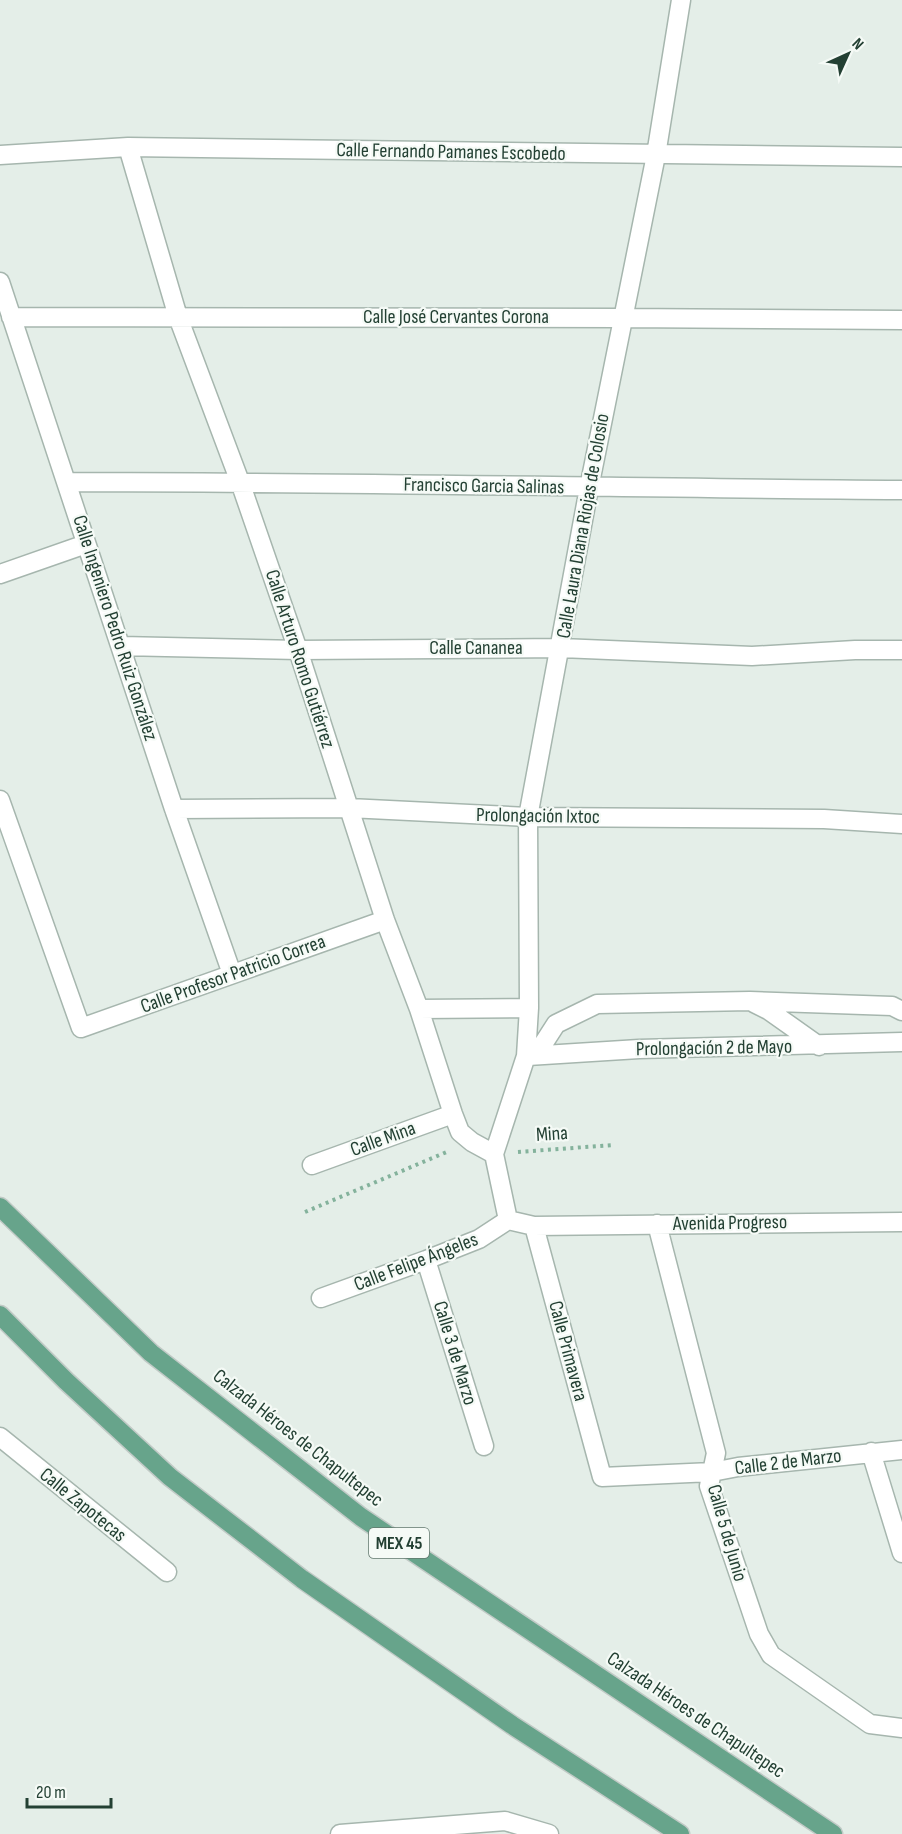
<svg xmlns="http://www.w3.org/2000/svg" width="902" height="1834" font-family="'Sofia Sans Condensed',sans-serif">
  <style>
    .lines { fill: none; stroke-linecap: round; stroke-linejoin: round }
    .minor-casing { stroke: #a6b6ae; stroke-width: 21 }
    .major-casing { stroke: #c1cac6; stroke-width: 21 }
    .path { stroke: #84b29c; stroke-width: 4; stroke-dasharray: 3 4.5; stroke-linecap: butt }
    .minor { stroke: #fff; stroke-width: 18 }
    .major { stroke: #67a48b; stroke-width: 18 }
    .labels { text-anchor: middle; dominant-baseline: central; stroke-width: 4.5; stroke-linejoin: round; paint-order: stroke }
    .shield { fill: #f5faf6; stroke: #62786e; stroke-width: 1.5 }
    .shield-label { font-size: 18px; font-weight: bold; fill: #234033 }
    .street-label { font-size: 20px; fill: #234033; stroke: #f5faf6 }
  </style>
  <rect width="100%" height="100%" fill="#e4eee8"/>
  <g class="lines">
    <!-- minor casing -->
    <g class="minor-casing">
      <path id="minor" d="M681,0l-25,155 -67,333 -61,329 1,191 -3,48 -32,98 14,66 26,6 368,-4
        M128,147l50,170 62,165 58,168 87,270 34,89 34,105 7,18 12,10 22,12
        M0,155l128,-8 774,10
        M0,282l174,527 58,165
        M11,317l611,1 280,2
        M67,482c278,0 557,6 835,8
        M0,574l86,-30
        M121,646l177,4 263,-2 191,8 103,-6h47
        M0,800l81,228 304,-108
        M174,809l175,-1 179,9 296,2 78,5
        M754,1003l14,7 51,36
        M419,1009l110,-1
        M536,1055l20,-31 41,-20 153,-3 142,5 10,5
        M528,1056l111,-7 263,-7
        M312,1165l141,-51
        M657,1224l59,229 -7,33 50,148 12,21 99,69 32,4
        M534,1226l68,251 110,-5 26,-5 164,-17
        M426,1260l58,186
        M321,1298l105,-38 53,-21 29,-19
        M0,1437l167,135
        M871,1452l31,101
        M340,1834l165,-13 44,13"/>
    </g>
    <!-- major casing -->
    <g class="major-casing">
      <path id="major" d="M0,1207l151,146 210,164 472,317
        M0,1315l66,66 104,96 132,102 210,146 168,109"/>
    </g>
    <!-- path -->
    <path class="path" d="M518,1152l95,-7
      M305,1212l144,-61"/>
    <!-- minor -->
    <use href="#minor" class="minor"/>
    <!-- major -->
    <use href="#major" class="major"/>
  </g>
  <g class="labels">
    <!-- shield labels -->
    <rect class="shield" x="369" y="1528" width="60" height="30" rx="4.5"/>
    <g class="shield-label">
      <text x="399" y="1543">MEX 45</text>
    </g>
    <!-- street labels -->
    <g class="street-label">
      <text transform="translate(451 152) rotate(1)">Calle Fernando Pamanes Escobedo</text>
      <text x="456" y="317">Calle José Cervantes Corona</text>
      <text transform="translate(484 486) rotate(1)">Francisco Garcia Salinas</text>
      <text transform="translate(583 526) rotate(-80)">Calle Laura Diana Riojas de Colosio</text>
      <text transform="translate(115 628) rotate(72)">Calle Ingeniero Pedro Ruiz González</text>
      <text x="476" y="648">Calle Cananea</text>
      <text transform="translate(300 659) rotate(72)">Calle Arturo Romo Gutiérrez</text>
      <text transform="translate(538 816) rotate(1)">Prolongación Ixtoc</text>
      <text transform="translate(233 974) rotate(-20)">Calle Profesor Patricio Correa</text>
      <text transform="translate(714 1048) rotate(-1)">Prolongación 2 de Mayo</text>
      <text transform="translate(552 1134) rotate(-4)">Mina</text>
      <text transform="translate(383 1139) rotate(-20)">Calle Mina</text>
      <text transform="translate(730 1223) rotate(-1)">Avenida Progreso</text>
      <text transform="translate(416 1262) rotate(-21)">Calle Felipe Ángeles</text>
      <text transform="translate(568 1351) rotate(75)">Calle Primavera</text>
      <text transform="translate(455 1353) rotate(73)">Calle 3 de Marzo</text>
      <text transform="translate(298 1438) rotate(38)">Calzada Héroes de Chapultepec</text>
      <text transform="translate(788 1462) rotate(-7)">Calle 2 de Marzo</text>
      <text transform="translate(83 1505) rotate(39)">Calle Zapotecas</text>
      <text transform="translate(727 1533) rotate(74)">Calle 5 de Junio</text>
      <text transform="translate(696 1715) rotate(34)">Calzada Héroes de Chapultepec</text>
    </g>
  </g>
  <!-- north arrow -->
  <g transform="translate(848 54) rotate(45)" stroke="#f5faf6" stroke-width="4.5" paint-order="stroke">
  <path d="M0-4.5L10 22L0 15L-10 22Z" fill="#234033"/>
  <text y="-9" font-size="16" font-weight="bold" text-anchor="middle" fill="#234033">N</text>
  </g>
  <!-- scale -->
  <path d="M27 1798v9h84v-9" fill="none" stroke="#234033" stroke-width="3"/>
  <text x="36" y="1798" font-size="18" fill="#234033" stroke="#f5faf6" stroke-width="4.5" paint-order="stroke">20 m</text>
</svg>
